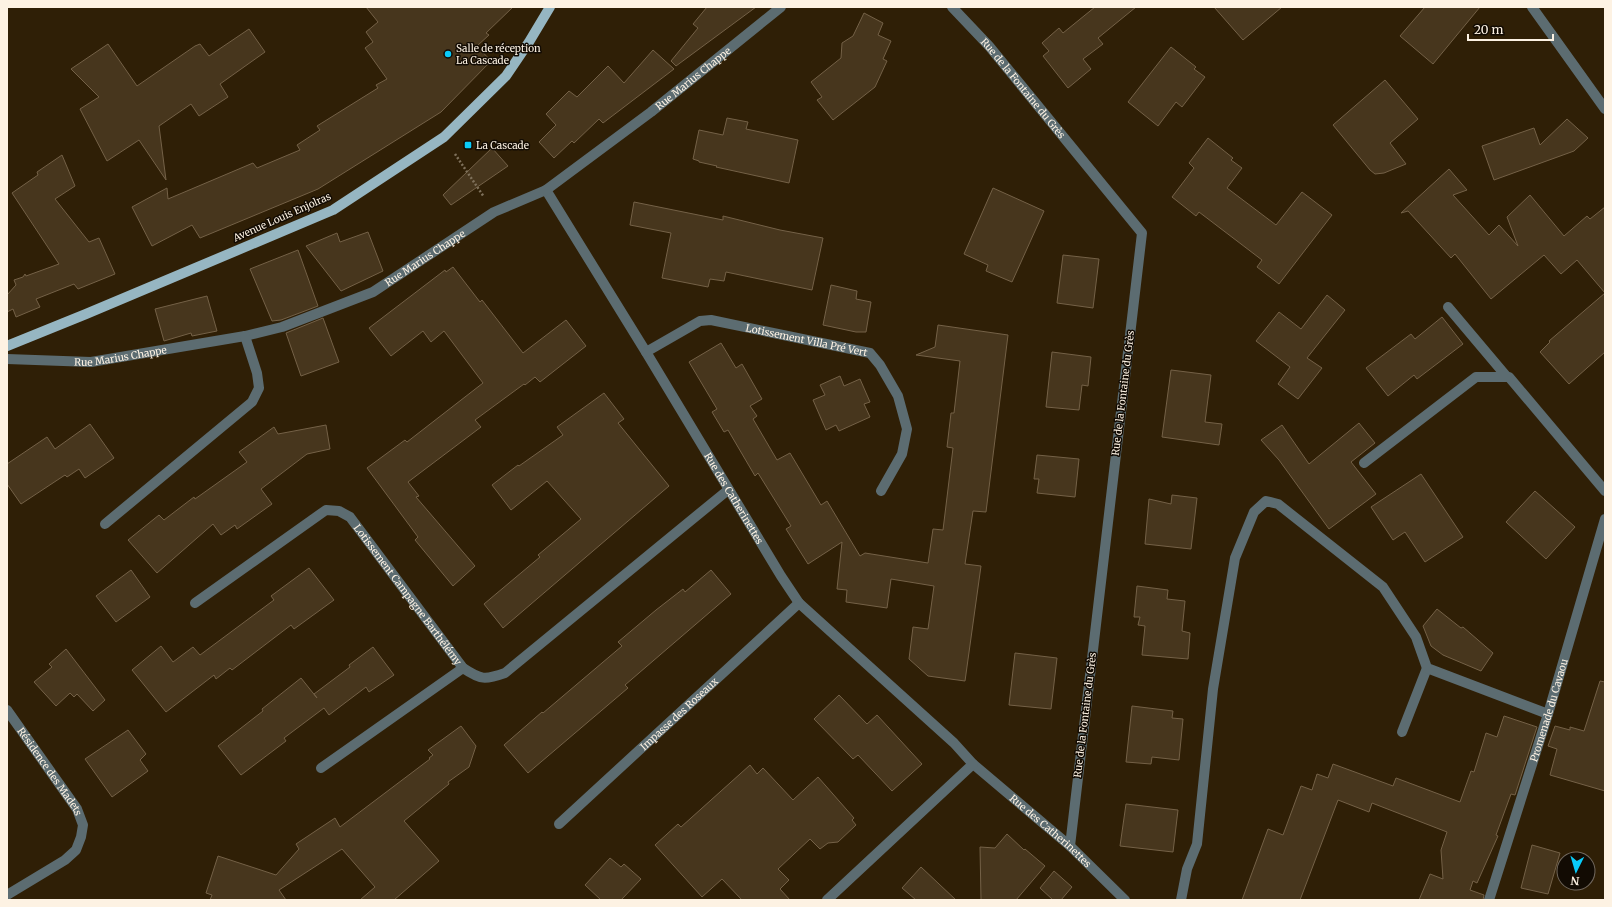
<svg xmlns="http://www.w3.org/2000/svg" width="1612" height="907" font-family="Merriweather,serif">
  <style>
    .building { fill: #47361d; stroke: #746147 }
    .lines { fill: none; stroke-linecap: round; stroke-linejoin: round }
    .path { stroke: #7f715b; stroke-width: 2.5; stroke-dasharray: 2 2; stroke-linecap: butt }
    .minor { stroke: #5c6c71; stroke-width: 10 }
    .major { stroke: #96b6c2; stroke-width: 10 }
    .poi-dot { fill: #09cbfa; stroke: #120b03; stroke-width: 1.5 }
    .labels { text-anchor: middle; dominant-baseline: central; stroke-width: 3; stroke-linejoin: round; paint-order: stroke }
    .poi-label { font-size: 10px; fill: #fdf2e3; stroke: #120b03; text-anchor: start }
    .street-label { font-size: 10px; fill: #fdf2e3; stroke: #120b03 }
  </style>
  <rect width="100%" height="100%" fill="#2f1f06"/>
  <!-- building -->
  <path class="building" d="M366,7h147l-27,26 3,2 -12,11 14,15 -50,51 -123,77 -118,49 -8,-13 -40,21 -20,-39 35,-19 1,11 85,-36 4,5 43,-18 -3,-5 23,-15 -3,-4 61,-38 -2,-3 11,-6 -22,-31 8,-6 -7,-10 12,-10z
    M707,7h49l-80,59 -5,-5 27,-33 -5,-4z
    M1095,7h41l-38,31 5,6 -20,15 8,10 -23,19 -25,-32 6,-5 -7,-8 17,-15 4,5z
    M1214,7h68l-39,33z
    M1425,7h55l-47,57 -33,-28z
    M864,13l19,10 -5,12 13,6 -8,18 4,2 -12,26 -42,33 -16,-20 5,-3 -11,-15 30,-24 1,-15 11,-7z
    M249,29l16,23 -45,32 8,13 -29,19 -8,-12 -32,22 7,54 -27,-40 -32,21 -27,-52 19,-12 -28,-28 37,-25 29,42 58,-40 5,-2 9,12z
    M1171,47l25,20 -2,2 11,8 -23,30 -6,-5 -18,24 -30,-24z
    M653,50l21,19 -71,54 -4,-4 -25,24 -2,-2 -18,17 -15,-16 17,-17 -10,-11 23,-23 8,6 31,-31 16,17z
    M1385,80l33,39 -28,24 16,21 -22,9 -9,1 -5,-4 -37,-45z
    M727,118l21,4 -2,7 52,11 -9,43 -73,-16 1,-1 -18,-4v-1l-6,-2 6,-29 24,5z
    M1567,119l21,19 -14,13 -80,29 -12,-34 52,-18 6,17z
    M1208,138l25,20 -2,2 11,8 -15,20 49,37 26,-33 30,23 -53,69 -22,-17 5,-7 -63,-48 -3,4 -24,-19 22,-29 -5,-5z
    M492,148l16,18 -57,39 -8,-10z
    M62,155l13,31 -20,13 34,43 10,-4 16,36 -37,15 -4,-5 -38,15 4,8 -24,10 -3,-8 -6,3v-17l9,-10 -2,-5 9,-3 2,-3 1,2 33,-12 -47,-71 26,-18 -1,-3z
    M1449,169l18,21 -14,5 36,40 10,-10 19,21 -11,-29 23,-22 34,41 23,-20 3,3 15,-12v145l-36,32 -29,-32 10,-10 -1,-1 56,-48 -28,-33 -16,14 -17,-19 -53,44 -36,-45 -4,4 -43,-47 -7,2z
    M993,188l51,23 -32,71 -26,-11 2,-6 -24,-11z
    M634,202l89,18v-4l57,14 43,8 -11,52 -86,-18 -2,9 -14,-2 -2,8 -46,-9 9,-45 -41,-8z
    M368,232l15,39 -42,20 -35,-45 31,-13 3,9z
    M298,250l20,56 -37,14 -9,1 -22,-52z
    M1063,255l36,4 -6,49 -36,-5z
    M453,267l27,35 2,-2 41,53 43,-33 20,26 -46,36 -5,-5 -10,8 -1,-1 -49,36 6,7 -73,55 11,14 -3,1 59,69 -22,20 -38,-46 3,-3 -51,-69 38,-28 2,2 76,-59 -39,-52 -13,11 -8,-11 -32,25 -22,-28 76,-58 1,2z
    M831,285l26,6 -1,8 15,3 -5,30h-10l-33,-7z
    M1327,295l18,15 -38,48 15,10 -24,31 -20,-15 12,-17 -34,-26 23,-29 22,17z
    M207,296l10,35 -25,5 -1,-3 -27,8 -9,-32z
    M1442,317l21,27 -46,35 -3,-4 -26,21 -22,-28 45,-34 4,5z
    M323,318l16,44 -38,14 -15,-43z
    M938,325l70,10 -22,177 -13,-1 -8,53 16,2 -16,115 -37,-5 -19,-17 4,-32 15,2 6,-43 -43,-7 -4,29 -41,-6 1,-12 -10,-1 5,-47 -34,22 -22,-35 5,-3 -33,-53 -3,3 -27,-46 -4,2 -12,-20 5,-3 -28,-47 32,-19 15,25 6,-4 20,35 -12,7 7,10 -4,3 24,41 13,-7 31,52 6,-4 33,55 5,-3 63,10 5,-34 10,1 10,-82 -6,-1 4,-34h3l6,-52 -44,-6 19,-8z
    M1052,352l39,5 -3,29 -6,-1 -3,25 -33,-3z
    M1171,370l40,5 -6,47 17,2 -3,21 -57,-8z
    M840,376l4,10 16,-7 10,23 -6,2 6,13 -31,14 -3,-6 -10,5 -13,-30 12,-5 -5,-10z
    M604,393l20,26 -6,4 51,63 -166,142 -19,-24 56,-47 -2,-2 43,-36 -34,-38 -36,29 -19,-25 26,-20 1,1 44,-31 -6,-8z
    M1359,423l16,20 -24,19 25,32 -47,35 -50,-69 -18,-20 21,-15 27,39z
    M90,424l24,34 -29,20 -6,-9 -12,8 -2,-2 -44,29 -14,-20v-20l40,-27 8,12z
    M326,425l4,24 -23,5 -46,35 11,15 -35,25 -2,-4 -14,10 -8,-11 -56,49 -29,-33 31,-25 5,5 30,-23 1,2 52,-37 -8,-10 35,-25 4,7z
    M1037,455l42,4 -4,38 -38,-4 2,-14h-5z
    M1421,474l42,63 -38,25 -20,-30 -12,8 -22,-33z
    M1535,491l40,36 -29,32 -40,-37z
    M1172,495l25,3 -6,51 -46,-5 4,-45 22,5z
    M309,568l25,32 -40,29 -3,-4 -59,45 -2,-2 -14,11 -2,-4 -48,37 -34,-42 29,-24 12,16 20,-15 7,8 74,-55 -3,-4z
    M131,570l19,27 -34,25 -20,-26z
    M711,570l20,24 -106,91 3,3 -100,85 -24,-28 38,-33 1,1 79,-67 -4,-4 38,-32 27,-21 2,3z
    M1137,586l31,4 -1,9 18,2 -3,30 8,2 -2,26 -46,-4 3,-29 -7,-1 2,-8h-6z
    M1437,609l24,19 2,-1 30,26 -12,18 -38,-16 -12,-9 -8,-20z
    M373,647l21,28 -25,17 -3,-5 -37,28 -5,-7 -40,30 2,3 -45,34 -23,-29 45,-35 -1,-2 39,-31 16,20 -3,-4 36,-27 -1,-2z
    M66,649l39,51 -12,11 -16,-17 -3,3 -4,-4 -14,13 -22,-24 18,-15 -3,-3z
    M1015,653l42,5 -6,51 -42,-4z
    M1600,681l5,1v109l-55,-16 7,-26 -9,-3 7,-20 15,4v-3l14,4z
    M839,695l28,29 10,-9 45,49 -30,27 -34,-36 -5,4 -39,-40z
    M1132,706l41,5 -1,7 11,1 -4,41 -27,-3 -1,7 -25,-2z
    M1504,716l33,11 -22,68 -4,-1 -15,41 2,1 -21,47 -4,-2 -3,9 14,5 -1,5h-64l11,-26 13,5 -2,-29 6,-18 -75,-29 -3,9 -31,-12 -38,100h-58l26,-71 15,6 18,-49 11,4 5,-16 11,4 5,-14 60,22 3,-8 64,24 11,-31 3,1 12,-39 11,4z
    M461,726l15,20 -7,21 -21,15 1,2 -45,37 35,40 -45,39h-34l15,-13 -33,-38 -63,41 7,10h-76l2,-5 -6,-2 12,-37 58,19 23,-26 -3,-5 39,-26 5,9 90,-68 -1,-1 4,-3 -5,-5z
    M128,730l18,24 -6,6 8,11 -36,26 -27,-38z
    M750,765l7,9 6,-6 30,32 25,-23 36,41 -2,2 4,5 -18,17 -10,1 -8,6 -10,-10 -32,30 11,11 -9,9 10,11h-48l-20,-21 -20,18 -47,-52 23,-21 3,3z
    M1126,804l52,6 -5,42 -53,-6z
    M1007,834l17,16 1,-1 20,17 -29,34h-35l-1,-53 15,1z
    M1532,845l28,8 -12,41 -27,-6z
    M610,858l11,9 3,-3 17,15 -20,21h-20l-16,-15z
    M921,867l35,33h-40l-14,-12z
    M1054,871l18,16 -11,13h-8l-13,-12z"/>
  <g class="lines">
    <!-- path -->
    <path class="path" d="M455,154l29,43"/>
    <!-- minor -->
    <g class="minor">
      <path id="s1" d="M952,7l37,39 153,187 -72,613"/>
      <path d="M1532,7l73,102"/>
      <path id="s2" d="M546,190l100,162 135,224 18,27 155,140 19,21 97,82 55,54"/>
      <path d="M1448,307l59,70"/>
      <path id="s3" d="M646,352l54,-31 11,-1 159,33 10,12 18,31 9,33 -5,25 -21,37"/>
      <path id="s4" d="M7,359l84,3 154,-26 37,-9 91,-35 121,-80 52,-22 105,-78 130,-105"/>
      <path d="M1364,463l112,-86h33l96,114"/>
      <path d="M105,524l147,-122 7,-14 -2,-15 -12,-37"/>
      <path id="s5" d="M195,603l131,-93 13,1 11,6 113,151c18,12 22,12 42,5l223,-183"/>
      <path id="s6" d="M7,710l70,99 6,16 -2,12 -5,13 -11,10 -58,35"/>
      <path d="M1402,732l25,-64"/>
      <path d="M321,768l142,-100"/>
      <path id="s7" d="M559,824l240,-221"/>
      <path d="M827,900l146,-136"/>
      <path d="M1181,900l6,-31 10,-25 16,-155 22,-131 19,-46 12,-11 12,3 105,83 33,50 11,31 121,46"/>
      <path id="s8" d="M1489,900l59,-186 57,-195"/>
    </g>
    <!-- major -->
    <path class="major" d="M7,346l79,-32 247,-104 111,-73 62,-61 23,-34 21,-35"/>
  </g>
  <!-- markers -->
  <g class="poi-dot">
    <circle cx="448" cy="54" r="4"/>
    <rect x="464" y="141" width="8" height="8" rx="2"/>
  </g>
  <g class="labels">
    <!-- poi labels -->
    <g class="poi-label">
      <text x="456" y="48">Salle de réception<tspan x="456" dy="12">La Cascade</tspan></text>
      <text x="476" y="145">La Cascade</text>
    </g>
    <!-- street labels -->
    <g class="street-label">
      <text stroke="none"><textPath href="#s4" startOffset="762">Rue Marius Chappe</textPath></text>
      <text stroke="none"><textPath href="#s1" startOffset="108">Rue de la Fontaine du Grès</textPath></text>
      <text transform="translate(282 217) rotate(-24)">Avenue Louis Enjolras</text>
      <text stroke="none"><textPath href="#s4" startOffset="438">Rue Marius Chappe</textPath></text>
      <text stroke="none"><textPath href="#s3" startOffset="171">Lotissement Villa Pré Vert</textPath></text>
      <text stroke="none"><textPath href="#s4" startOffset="114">Rue Marius Chappe</textPath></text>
      <text transform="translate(1123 393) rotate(-83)">Rue de la Fontaine du Grès</text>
      <text stroke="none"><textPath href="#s2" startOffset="361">Rue des Catherinettes</textPath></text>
      <text stroke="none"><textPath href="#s5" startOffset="283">Lotissement Campagne Barthélémy</textPath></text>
      <text stroke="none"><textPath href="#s8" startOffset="199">Promenade du Cavaou</textPath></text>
      <text stroke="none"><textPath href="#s7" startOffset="163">Impasse des Roseaux</textPath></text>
      <text transform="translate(1085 715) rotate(-83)">Rue de la Fontaine du Grès</text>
      <text stroke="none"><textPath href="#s6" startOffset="75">Résidence des Madets</textPath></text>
      <text stroke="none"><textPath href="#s2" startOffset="824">Rue des Catherinettes</textPath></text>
    </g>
  </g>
  <!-- border -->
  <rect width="1612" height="907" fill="none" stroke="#fdf2e3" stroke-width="16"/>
  <!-- north arrow -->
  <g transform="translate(1576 871) rotate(185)"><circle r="19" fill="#120b03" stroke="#70675d"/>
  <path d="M0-3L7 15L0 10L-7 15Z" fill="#09cbfa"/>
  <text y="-6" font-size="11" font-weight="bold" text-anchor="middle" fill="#fdf2e3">N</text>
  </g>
  <!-- scale -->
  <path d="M1468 34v6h85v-6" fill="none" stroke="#fdf2e3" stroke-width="2"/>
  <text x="1474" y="34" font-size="12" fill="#fdf2e3" stroke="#120b03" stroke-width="3" paint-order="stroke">20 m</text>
</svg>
